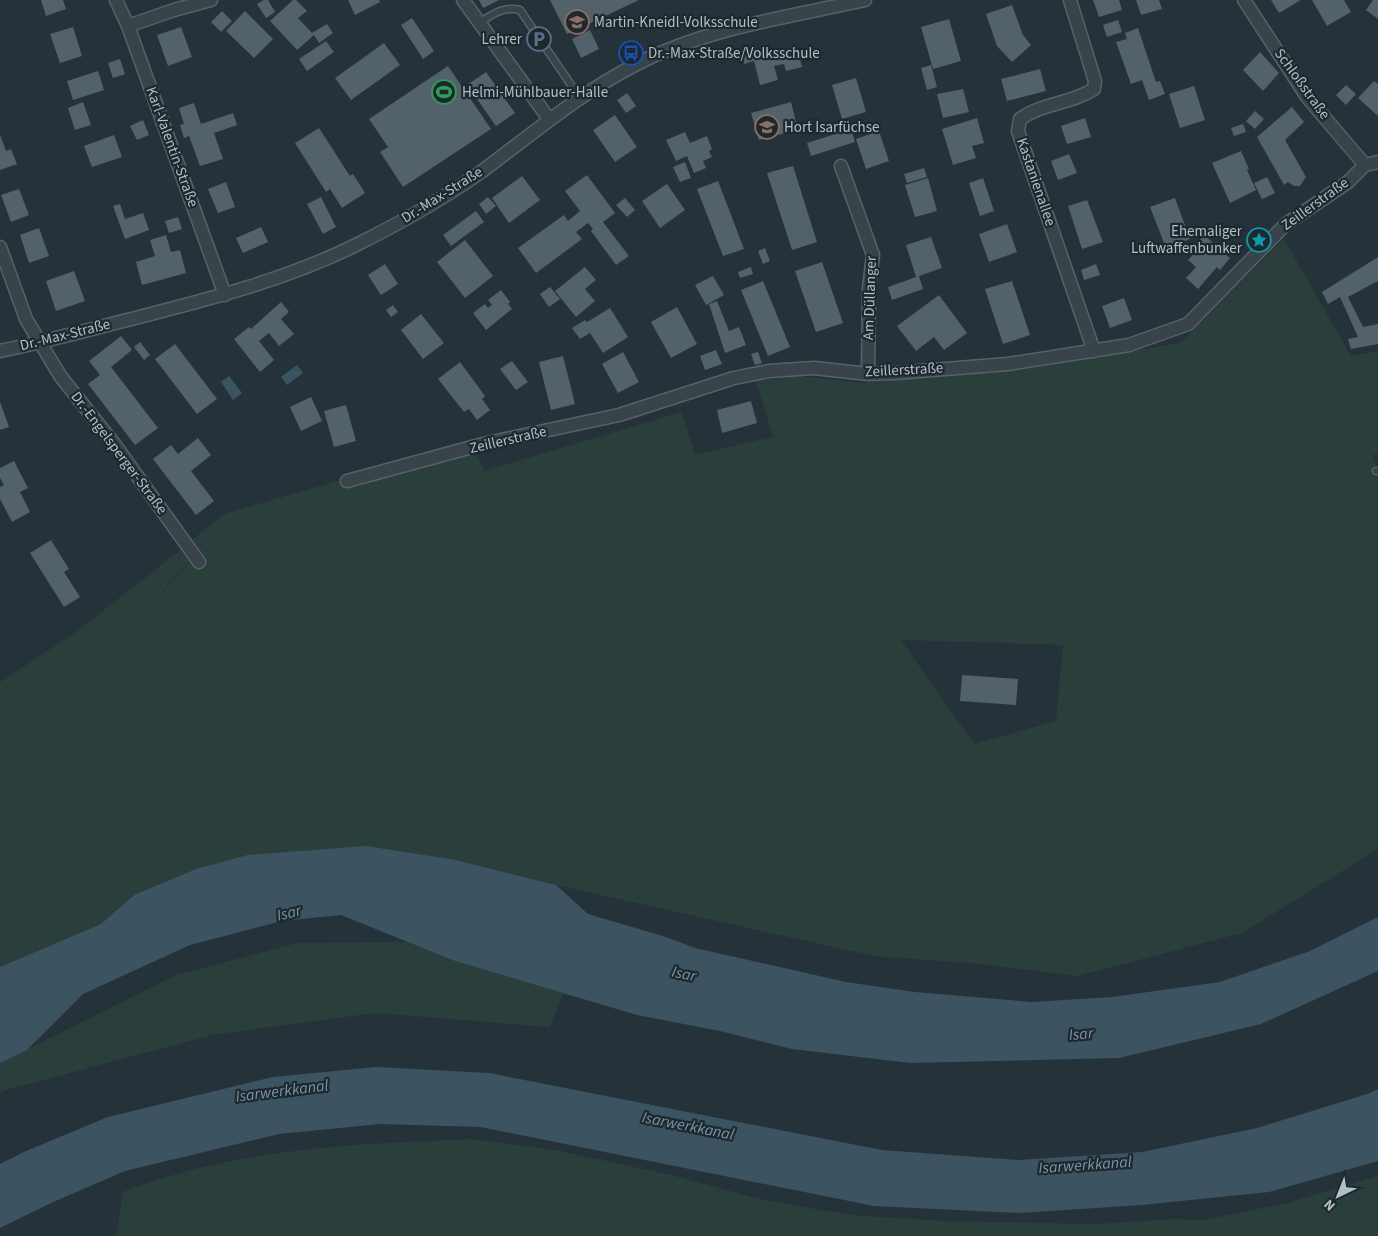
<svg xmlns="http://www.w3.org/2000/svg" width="1378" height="1236" font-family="'Source Sans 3',sans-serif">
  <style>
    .green { fill: #2a3f3b; fill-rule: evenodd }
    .water { fill: #3c5361 }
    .building { fill: #53616a }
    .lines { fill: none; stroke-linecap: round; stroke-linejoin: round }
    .service-casing { stroke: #576168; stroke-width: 9 }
    .minor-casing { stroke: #576168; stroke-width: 15 }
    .service { stroke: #39434a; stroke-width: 6 }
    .minor { stroke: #39434a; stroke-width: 12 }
    .labels { text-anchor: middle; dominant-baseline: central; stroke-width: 4.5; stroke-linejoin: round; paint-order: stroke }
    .poi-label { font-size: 15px; fill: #b4bec6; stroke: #1e282f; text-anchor: start }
    .street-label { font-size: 15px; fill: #b4bec6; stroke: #1e282f }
    .water-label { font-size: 16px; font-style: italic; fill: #7795a6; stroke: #1e282f }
  </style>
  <rect width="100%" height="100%" fill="#25323a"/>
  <!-- green -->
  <path class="green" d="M1284,239l67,117 27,-5v103l-5,1 5,18v376l-136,84 -165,43 -96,-12 -107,-8 -318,-71 -100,-25 -322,35 -33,29 -101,43v-285l76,-50 107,-84 9,12 -55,58 -58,42 59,-42 62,-65 -8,-13 32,-26 248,-72 12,29 198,-59 13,43 78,-18 -17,-56 44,-5 64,7 75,-6 88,-9 153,-25zM901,640l162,5 -7,76 -82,23z
    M408,942l47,19 108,32 -13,34 -175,-14 -163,22 -206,55 -6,3v-30l176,-88 122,-32z
    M472,1139l83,11 116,25 89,24 60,11 42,6 82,5 153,3 78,-5 29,1 83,-17 91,-27v60h-1262l7,-44c111,-44 231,-48 349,-53z"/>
  <!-- water -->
  <path class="water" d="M297,365l6,8 -16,12 -6,-8z
    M229,376l13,17 -9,7 -12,-18z
    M366,846l90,14 100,25 32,29 78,23 29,11 151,34 69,10 117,10 80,-5 108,-15 90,-31 68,-34v54l-117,53 -142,34 -209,5 -118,-14 -72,-18 -83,-16 -182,-54 -114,-46 -59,6 -92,24 -107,49 -56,56 -27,13v-96l101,-43 33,-29 62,-26 52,-14z
    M376,1067l113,6 393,77 137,10 123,-8 115,-24 110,-34 11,-5v72l-109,31 -127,13 -123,8 -145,-7 -394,-79 -100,-3 -101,10 -154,37 -74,32 -51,25v-64l26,-13 82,-34 165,-40z"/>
  <!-- building -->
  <path class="building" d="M41,0h22l3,9 -20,7z
    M264,0h4l7,12 -9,6 -9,-14z
    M293,0h3l11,11 -9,7 14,15 15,-9 6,9 -14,10 -5,-8 -17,15 -27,-29z
    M348,0h31l1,2 -25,13z
    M479,0h20l-16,8z
    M550,0h89l-72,34z
    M1093,0h26l3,10 -23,7z
    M1136,0h23l3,9 -21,6z
    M1271,0h30l-22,13z
    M1312,0h32l7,12 -24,14z
    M1373,0h5v19l-12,-9z
    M1012,5l11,30 8,10 -19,17 -15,-16 -11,-32z
    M222,11l10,10 -11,11 -10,-10z
    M245,11l28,28 -19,19 -28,-27z
    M412,18l22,33 -11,8 -22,-34z
    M949,19l12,42 -28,8 -12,-42z
    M1118,20l4,12 -15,5 -4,-12z
    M73,27l9,29 -22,7 -10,-29z
    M181,27l11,30 -24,9 -11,-31z
    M1138,28l18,54 4,-1 5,13 -16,6 -7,-20 -11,4 -15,-42 11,-3 -2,-6z
    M590,30l9,19 -18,9 -9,-19z
    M326,41l8,11 -27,19 -8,-12z
    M384,43l16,22 -49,35 -16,-22z
    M797,47l5,20 -16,4 -2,-7 -10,2 4,14 -18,5 -6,-24 -10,3 -3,-13 10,-2 2,9z
    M1260,52l19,21 -16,18 -20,-21z
    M120,59l5,15 -12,4 -5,-15z
    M931,65l6,22 -10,3 -6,-22z
    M448,66l43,63 -88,58 -23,-35 8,-5 -19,-28z
    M1040,69l6,22 -39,10 -6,-22z
    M98,71l6,19 -31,10 -6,-19z
    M486,72l29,41 -19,13 -29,-41z
    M856,78l10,34 -24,7 -10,-34z
    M1374,81l4,3v32l-20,-18z
    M1346,85l10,9 -10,11 -10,-10z
    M1194,86l11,34 -25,8 -11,-34z
    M963,89l6,23 -26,6 -6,-24z
    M627,93l9,13 -10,7 -9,-13z
    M83,102l8,23 -16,5 -7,-22z
    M791,102l7,28 -39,10 -8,-27z
    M194,103l7,21 32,-11 4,12 -23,8 9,26 -23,7 -11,-30 -5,2 -4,-13 4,-1 -5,-16z
    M1292,107l12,15 -19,18 21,37 -6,9h-6l-6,-4 -4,3 -27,-48z
    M1255,111l9,8 -9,10 -9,-8z
    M615,115l22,32 -22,15 -22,-32z
    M977,118l7,25 -12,3 4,12 -23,7 -11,-36z
    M1085,118l6,19 -24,7 -6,-18z
    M143,120l6,15 -12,5 -7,-14z
    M1243,124l3,8 -12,4 -3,-8z
    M319,128l31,48 3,-2 12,19 -23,15 -12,-19 -4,3 -31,-49z
    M851,129l4,13 -44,14 -4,-13z
    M879,131l10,30 -23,8 -10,-30z
    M685,132l5,11 17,-7 5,13 -3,2 3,6 -9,4 3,7 -12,5 -7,-17 -11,5 -10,-21z
    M0,135l6,16 5,-2 6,15 -17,6z
    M114,135l8,22 -30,10 -8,-21z
    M1241,151l8,18 -2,1 9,20 -26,13 -18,-40z
    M1069,154l8,19 -19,7 -7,-19z
    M685,162l6,16 -11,4 -7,-15z
    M793,166l24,76 -25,8 -25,-77z
    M924,168l3,9 -20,6 -3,-9z
    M587,175l28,38 -12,9 26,34 -13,9 -25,-34 2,-2 -5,-6 -12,9 6,7 -46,34 -18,-25 46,-33 4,6 12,-10 -15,-20z
    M522,176l18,24 -31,23 -17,-25z
    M1267,177l8,16 -13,6 -8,-16z
    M928,178l9,33 -22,6 -10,-32z
    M983,178l11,33 -14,5 -11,-33z
    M718,181l26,68 -21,7 -26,-67z
    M226,182l9,25 -17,6 -10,-24z
    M667,184l18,26 -25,18 -18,-27z
    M19,189l10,26 -18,7 -10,-27z
    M321,197l15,30 -13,7 -16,-30z
    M488,197l8,9 -10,8 -7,-10z
    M625,198l10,12 -8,7 -11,-12z
    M1175,198l15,41 -24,9 -16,-41z
    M1087,200l16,42 -21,7 -14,-43z
    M120,204l5,15 18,-6 6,17 -24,9 -12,-33z
    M476,211l8,11 -33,24 -8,-11z
    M178,217l4,12 -13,4 -4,-12z
    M1007,224l10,28 -28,10 -10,-28z
    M261,227l7,15 -25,11 -7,-15z
    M39,228l10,28 -20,7 -9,-28z
    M166,235l5,17 9,-2 6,23 -44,12 -6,-23 19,-6 -5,-16z
    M1204,235l26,23 -10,12 -3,-3 -19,22 -12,-11 10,-11 -8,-7 9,-10 -4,-2z
    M931,237l11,31 -23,8 4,13 -31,11 -4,-13 28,-10 -10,-32z
    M465,240l28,36 -28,22 -28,-36z
    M765,248l5,13 -7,3 -5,-13z
    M1378,257v24l-30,16 15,30 15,-3v20l-27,5 -3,-10 10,-2 -18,-40 -12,7 -6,-12z
    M822,262l21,61 -27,9 -21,-61z
    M385,264l13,20 -17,11 -13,-20z
    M1096,264l4,11 -16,5 -3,-10z
    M585,267l11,13 -11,9 10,12 -19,16 -21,-26z
    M751,267l2,7 -13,4 -2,-6z
    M74,271l11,30 -29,10 -10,-30z
    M713,276l11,19 -18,10 -11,-20z
    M763,281l27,66 -22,9 -27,-66z
    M1012,281l18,54 -27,9 -18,-55z
    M550,287l10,12 -11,8 -9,-13z
    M501,290l9,12 -2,2 4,5 -26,21 -13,-17 12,-9 3,4 4,-3 -4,-5z
    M939,295l28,38 -23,17 -10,-13 -18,14 -19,-25z
    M1124,298l8,22 -22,8 -8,-22z
    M717,301l12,30 10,-4 7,18 -21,8 -16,-49z
    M281,302l8,10 -8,7 13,15 -15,12 -10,-13 -10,8 15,19 -14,12 -26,-33 15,-12 2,2z
    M393,305l5,7 -7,5 -5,-7z
    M677,307l20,37 -26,14 -20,-36z
    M610,308l18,29 -25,16 -13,-20 -10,6 -8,-11 13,-8 2,2z
    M421,314l23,29 -21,16 -22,-29z
    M121,336l11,14 -21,17 47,61 -23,17 -47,-61 12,-9 -11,-14z
    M140,342l10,13 -6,5 -10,-13z
    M175,344l42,55 -20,15 -42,-55z
    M716,350l6,14 -17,6 -5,-14z
    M623,352l16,30 -21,11 -16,-29z
    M758,352l4,11 -7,2 -4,-11z
    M563,356l12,48 -24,6 -12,-48z
    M512,361l16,21 -12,8 -16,-21z
    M460,362l25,34 -3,3 8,11 -13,10 -8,-11 -5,3 -26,-33z
    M311,397l11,24 -21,10 -11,-24z
    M751,401l6,22 -35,10 -5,-23z
    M0,402l9,25 -9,3z
    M346,405l10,36 -22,6 -10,-36z
    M198,438l13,17 -20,16 23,30 -18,14 -43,-56 18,-14 7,9z
    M14,461l14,27 -8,4 10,20 -18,10 -12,-23v-12l4,-2 -4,-7v-10z
    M51,540l18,29 -5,3 16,25 -16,10 -34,-54z
    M962,675l56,4 -2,26 -56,-4z"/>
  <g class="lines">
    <!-- service casing -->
    <g class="service-casing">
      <path id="service" d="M479,23c14,-9 24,-17 41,-13l60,88
        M1376,471h2"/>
    </g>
    <!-- minor casing -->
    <g class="minor-casing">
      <path id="minor" d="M116,0l12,26 97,269
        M463,0l86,119
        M1070,0l25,81 -1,8c-23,15 -52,14 -74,30l-2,12 76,220
        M1244,0l63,97 58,68
        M128,26l46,-16 37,-10
        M841,166l32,89 -4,34 -1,85
        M0,247l26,72 35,58 54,68 84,117
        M0,351c48,-10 95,-23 143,-35 74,-19 147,-38 215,-72 42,-21 85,-45 123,-72 51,-38 99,-79 156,-108 70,-36 152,-47 228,-64
        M347,481l136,-37 136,-29 115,-37 35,-7 45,-3 54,6 27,-1 113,-9 121,-19 59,-21 98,-100 62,-42 17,-17 13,-3"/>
    </g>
    <!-- service -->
    <use href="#service" class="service"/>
    <!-- minor -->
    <use href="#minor" class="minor"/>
  </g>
  <!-- icons -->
  <defs>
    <g id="school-ring" transform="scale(1.25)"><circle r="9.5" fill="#1e282f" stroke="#8d6e63" stroke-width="1.5"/><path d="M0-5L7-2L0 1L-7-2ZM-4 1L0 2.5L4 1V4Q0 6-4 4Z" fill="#8d6e63"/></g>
    <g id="parking-ring" transform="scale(1.25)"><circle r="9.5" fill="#1e282f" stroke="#5c6f8a" stroke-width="1.5"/><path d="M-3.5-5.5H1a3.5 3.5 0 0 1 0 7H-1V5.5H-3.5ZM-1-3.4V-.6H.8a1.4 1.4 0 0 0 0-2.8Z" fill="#5c6f8a"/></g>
    <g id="bus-ring" transform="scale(1.25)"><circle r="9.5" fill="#1e282f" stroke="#1a4fb4" stroke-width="1.5"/><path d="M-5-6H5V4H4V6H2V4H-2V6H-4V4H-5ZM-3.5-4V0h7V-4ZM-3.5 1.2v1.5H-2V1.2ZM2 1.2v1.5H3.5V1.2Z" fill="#1a4fb4"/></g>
    <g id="stadium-ring" transform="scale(1.25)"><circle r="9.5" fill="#1e282f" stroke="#2e9e5b" stroke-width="1.5"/><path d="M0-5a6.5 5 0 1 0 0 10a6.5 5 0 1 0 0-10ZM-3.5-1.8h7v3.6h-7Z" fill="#2e9e5b"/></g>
    <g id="sight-ring" transform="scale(1.25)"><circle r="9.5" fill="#1e282f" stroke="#0f9aa8" stroke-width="1.5"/><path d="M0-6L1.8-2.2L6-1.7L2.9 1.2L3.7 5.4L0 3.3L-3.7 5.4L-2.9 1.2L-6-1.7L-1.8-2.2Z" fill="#0f9aa8"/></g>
  </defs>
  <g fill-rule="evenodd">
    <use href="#school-ring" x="577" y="22"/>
    <use href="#parking-ring" x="539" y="39"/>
    <use href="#bus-ring" x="631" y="53"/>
    <use href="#stadium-ring" x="444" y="92"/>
    <use href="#school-ring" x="767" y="127"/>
    <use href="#sight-ring" x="1259" y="240"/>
  </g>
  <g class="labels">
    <!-- poi labels -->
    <g class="poi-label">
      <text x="594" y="22">Martin-Kneidl-Volksschule</text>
      <text x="522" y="39" text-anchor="end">Lehrer</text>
      <text x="648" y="53">Dr.-Max-Straße/Volksschule</text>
      <text x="462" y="92">Helmi-Mühlbauer-Halle</text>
      <text x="784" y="127">Hort Isarfüchse</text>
      <text x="1242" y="231" text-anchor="end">Ehemaliger<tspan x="1242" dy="17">Luftwaffenbunker</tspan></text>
    </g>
    <!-- street labels -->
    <g class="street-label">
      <text transform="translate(1302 84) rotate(54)">Schloßstraße</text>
      <text transform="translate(172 147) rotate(70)">Karl-Valentin-Straße</text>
      <text transform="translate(1036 182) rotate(71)">Kastanienallee</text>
      <text transform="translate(442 195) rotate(-32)">Dr.-Max-Straße</text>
      <text transform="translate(1315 204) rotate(-36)">Zeillerstraße</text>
      <text transform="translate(870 298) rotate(-88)">Am Düllanger</text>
      <text transform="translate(65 335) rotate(-14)">Dr.-Max-Straße</text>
      <text transform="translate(904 370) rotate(-3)">Zeillerstraße</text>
      <text transform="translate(508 440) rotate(-13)">Zeillerstraße</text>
      <text transform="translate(119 453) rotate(53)">Dr.-Engelsperger-Straße</text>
    </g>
    <!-- water labels -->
    <g class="water-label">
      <text transform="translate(289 913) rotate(-14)">Isar</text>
      <text transform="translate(684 974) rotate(12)">Isar</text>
      <text transform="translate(1081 1034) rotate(-5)">Isar</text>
      <text transform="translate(282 1091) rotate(-7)">Isarwerkkanal</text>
      <text transform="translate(688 1126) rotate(11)">Isarwerkkanal</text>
      <text transform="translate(1085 1165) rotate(-4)">Isarwerkkanal</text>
    </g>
  </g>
  <!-- north arrow -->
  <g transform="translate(1338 1196) rotate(223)" stroke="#1e282f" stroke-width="4" paint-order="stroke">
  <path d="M0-4L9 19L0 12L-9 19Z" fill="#b4bec6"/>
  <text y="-8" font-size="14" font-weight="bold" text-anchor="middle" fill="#b4bec6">N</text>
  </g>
</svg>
